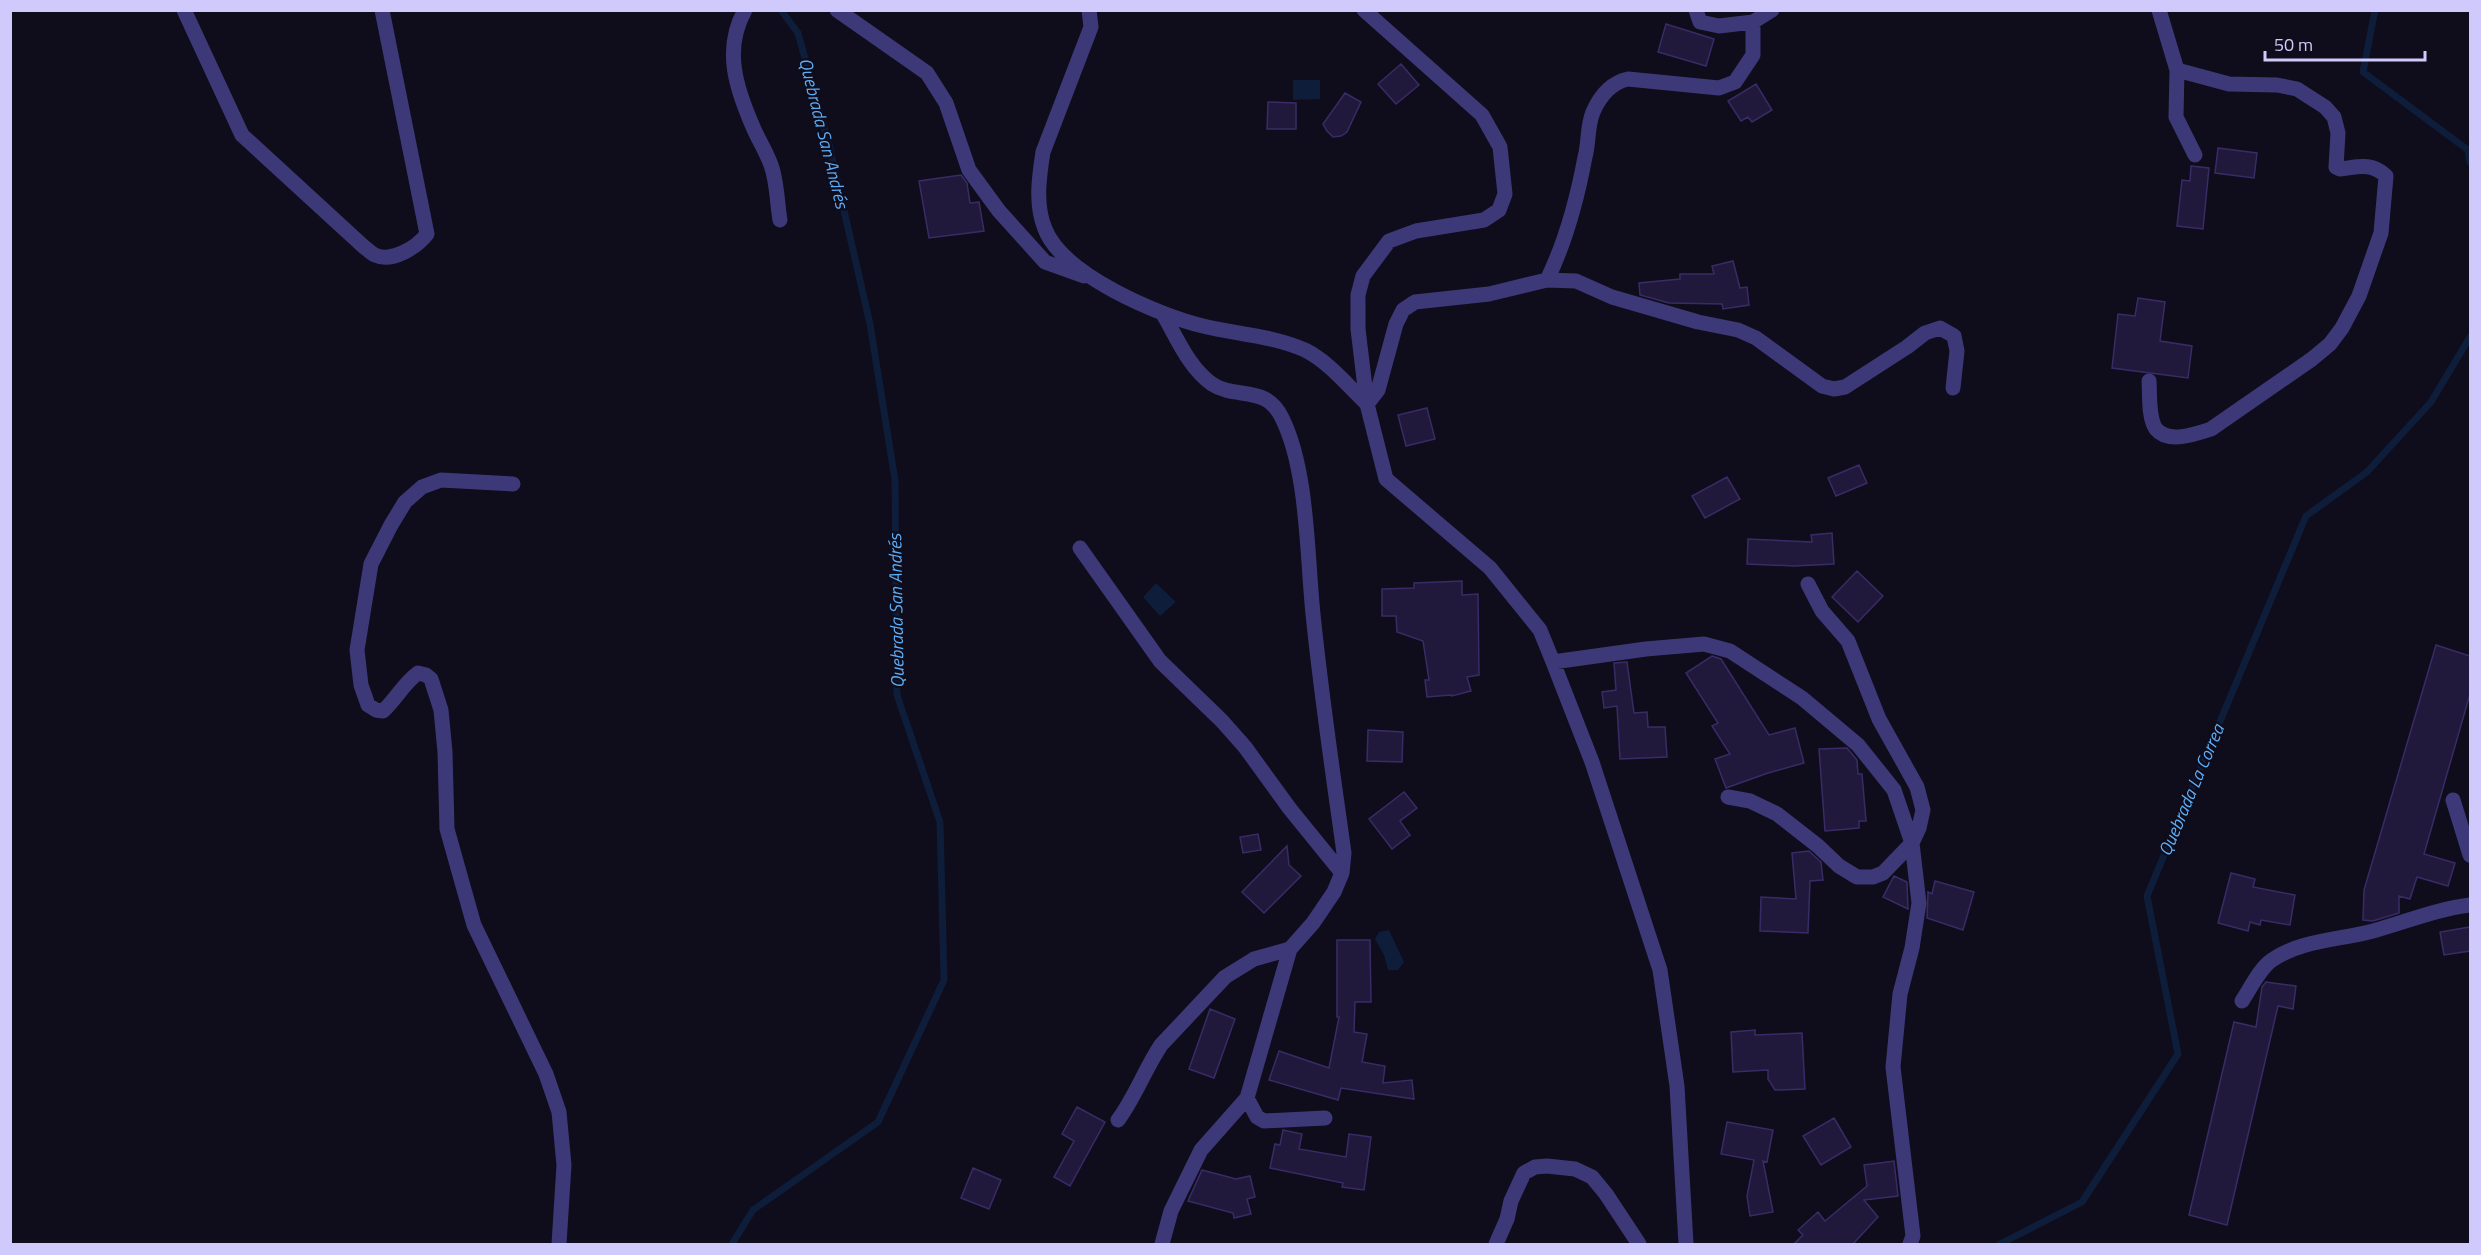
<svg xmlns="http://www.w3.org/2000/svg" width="2481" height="1255" font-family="'Titillium Web',sans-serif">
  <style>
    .water { fill: #0d1d3a }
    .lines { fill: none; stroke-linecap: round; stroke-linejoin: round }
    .stream { stroke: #0d1d3a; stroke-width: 7 }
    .building { fill: #21193b; stroke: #392c66; stroke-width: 1.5 }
    .minor { stroke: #3d3978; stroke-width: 15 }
    .labels { text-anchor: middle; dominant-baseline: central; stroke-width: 4.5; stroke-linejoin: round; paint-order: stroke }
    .water-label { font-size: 18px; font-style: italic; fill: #5dadf6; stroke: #0f0c1b }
  </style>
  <rect width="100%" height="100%" fill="#0f0c1b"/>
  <!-- water -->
  <path class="water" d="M1293,80h27v19l-27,1z
    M1156,583l20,19 -16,14 -17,-19z
    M1389,930l15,32 -6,8h-10l-4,-15 -9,-16 4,-7z"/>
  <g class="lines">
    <!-- stream -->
    <path class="stream" d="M2375,10l-12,62 105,78 2,12
      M732,1244l21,-34 125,-88 66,-142 -4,-158 -43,-127 -2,-215 -25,-156 -41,-179 -31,-112 -17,-23
      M2000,1244l82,-42 96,-148 -31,-158 159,-380 61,-44 64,-70 39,-65"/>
  </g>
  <!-- building -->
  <path class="building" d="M1666,24l48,15 -8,27 -48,-14z
    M1401,64l18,21 -23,19 -18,-20z
    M1756,84l16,26 -20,12 -4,-5 -7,4 -13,-20z
    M1345,93l16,9 -14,30 -6,4 -8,1 -6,-6 -4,-7z
    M1268,102l28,1v26h-29z
    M2218,148l39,5 -3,25 -39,-5z
    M2191,166l18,2 -6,61 -26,-3 5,-46 8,1z
    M961,175l6,8 3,20 9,-1 5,29 -55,7 -10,-57z
    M1733,261l7,27 7,-1 2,18 -26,4 -1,-5 -53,-1 -29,-8 -1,-12 41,-4v-5h34l-2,-8z
    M2138,298l27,4 -5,39 32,5 -4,32 -76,-10 6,-54 17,2z
    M1427,408l8,31 -29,7 -8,-31z
    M1859,465l8,18 -31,13 -8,-18z
    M1727,477l13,22 -35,19 -13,-22z
    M1832,533l2,31 -40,2 -47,-2 1,-25 64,3 -1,-7z
    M1857,571l26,25 -25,26 -26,-25z
    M1462,581v14l16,-1 1,81 -12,2 4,14 -19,5 -1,-1 -24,2 -2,-17h4l-6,-39 -26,-9 -1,-16h-14v-27l32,-1v-5z
    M2436,645l34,11v38l-46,160 31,9 -7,23 -31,-9 -7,22 -11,-3v17l-26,8 -10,-1 1,-30z
    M1712,656l9,3 48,76 26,-7 9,35 -36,10 -42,15 -11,-29 15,-5 -18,-28 6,-3 -32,-50z
    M1627,662l7,51 13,-1 1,15h17l2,30 -47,2 -3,-53 -13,2 -2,-16 14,-2 -2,-27z
    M1368,730l35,2 -1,30 -35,-1z
    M1847,748l10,12 1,14h4l4,47h-7v7l-34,3 -6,-82z
    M1404,792l13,16 -17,13 10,14 -18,14 -23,-30z
    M1258,834l3,16 -18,3 -3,-16z
    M1287,846l2,19 12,11 -37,37 -22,-21z
    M1809,851l12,11 2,18 -13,1 -2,52 -48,-2 1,-34 35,2 -4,-46z
    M2231,873l24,6 -2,8 42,8 -5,30 -29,-5 -1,5 -10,-3 -2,9 -30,-8z
    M1894,876l13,6 1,27 -25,-12z
    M1935,881l39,11 -11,38 -36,-12 1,-26 4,2z
    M2470,927v24l-26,4 -4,-23z
    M1337,940h33l1,62h-16l-1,30 13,2 -5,28 23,4 -2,17 29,-3 2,19 -73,-11 -3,12 -69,-20 10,-29 50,17 10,-51h-2z
    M2266,982l30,4 -3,23 -15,-3 -51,219 -38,-10 45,-193 22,5 6,-40z
    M1210,1009l25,10 -21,59 -25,-9z
    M1755,1030v5l47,-2 3,56 -30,1 -7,-11v-9l-35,2 -2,-40z
    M1077,1107l28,15 -35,64 -16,-9 20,-36 -12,-7z
    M1834,1118l17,29 -30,18 -18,-29z
    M1727,1122l46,8 -6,32 -4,-1 10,51 -23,4 -3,-20 7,-36 -33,-6z
    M1283,1130l19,4 -3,15 47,8 3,-23 22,3 -7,53 -22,-3 1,-4 -73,-15 5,-24 5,1z
    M1894,1161l4,35 -34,4 14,17 -26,28h-59l10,-10 -5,-5 20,-18 7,9 42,-35 -3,-21z
    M973,1168l28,12 -12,29 -28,-11z
    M1202,1170l34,9 14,-3 5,21 -8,2 4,15 -17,4 -1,-5 -45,-12z"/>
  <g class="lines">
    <!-- minor -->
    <path class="minor" d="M184,10l58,125 121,111c4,3 8,7 12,9 17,8 42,-8 52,-21l-45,-224
      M745,10c-22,39 -9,78 8,117 5,12 13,24 18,38 6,16 6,37 9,55
      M837,10l90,63 19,30 23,67 30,41 46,51 39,14
      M1089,10l2,17 -48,125c-4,25 -8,53 2,77 18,46 113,86 158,97 33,8 71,10 102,24 24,12 43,36 62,54
      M1364,10l118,105 18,32 5,47 -6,16 -15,10 -68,11 -27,10 -26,35 -5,19v34l9,75 19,75 104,89 50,62 13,32 39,100 68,208 17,116 9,158
      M2159,10l18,60 -1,47 19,38
      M1753,22l19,-12
      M1547,280l29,1 36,16 86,25 40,8 18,8 66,48 12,3 11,-2 62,-40 18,-14 15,-5 14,8 3,15 -4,37
      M2149,381c1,13 -1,37 7,48 12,15 40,5 55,0l101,-70 18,-15 12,-16 17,-32 22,-63 5,-57c-15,-14 -28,-9 -46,-7l-4,-2 2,-34 -4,-16 -9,-10 -28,-18 -20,-4 -48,-1 -52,-14
      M1367,404l11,-14 18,-66 7,-14 12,-8 74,-8 58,-14c19,-39 30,-80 38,-123 4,-14 2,-31 8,-45 7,-16 17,-29 35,-33l91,9 16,-6 18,-27v-33l-34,4 -19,-4 -4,-12
      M513,484l-72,-4 -19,7 -17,15 -14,23 -20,39 -14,86 4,35 7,20 8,5 7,1c13,-12 21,-28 35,-38l8,2 5,4 10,31 4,42 2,77 27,96 72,149 13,38 5,53 -5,79
      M1080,548l80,113 62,60 23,26 45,62 52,64
      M1553,662l93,-13 58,-5 26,7 72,47 56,47 36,45 18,53 7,60 -7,45 -12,46 -7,73 20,169 -3,8
      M1728,797l22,4 27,13 41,32 21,20 18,11h16l10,-4 29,-30 7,-15 4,-18 -6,-23 -38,-68 -31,-78 -26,-30 -14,-27
      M2453,800l17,55
      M2242,1001c8,-12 18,-33 30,-41 29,-20 67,-20 101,-29 32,-9 64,-22 97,-26
      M1247,1098l10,19 7,4 61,-3
      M1118,1120c17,-23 27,-51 43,-75l64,-68 29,-18 36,-10
      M1162,1244l9,-33 30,-61 46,-52 43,-149 23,-26 21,-31 8,-19 2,-20c-11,-79 -23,-159 -31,-239 -6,-58 -5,-144 -31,-196 -16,-34 -46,-18 -70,-34 -23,-16 -35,-46 -49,-70
      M1496,1244l11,-25 4,-18 13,-28 11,-6 12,-1 28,3 17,8 14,17 33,50"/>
  </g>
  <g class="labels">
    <!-- water labels -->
    <g class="water-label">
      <text transform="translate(824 133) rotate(76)">Quebrada San Andrés</text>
      <text transform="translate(896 611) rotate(-91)">Quebrada San Andrés</text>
      <text transform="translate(2191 790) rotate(-67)">Quebrada La Correa</text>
    </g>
  </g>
  <!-- border -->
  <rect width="2481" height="1255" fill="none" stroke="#d0c9fc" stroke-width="24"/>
  <!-- scale -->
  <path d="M2265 51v9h160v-9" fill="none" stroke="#d0c9fc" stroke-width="3"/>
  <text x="2274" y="51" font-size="18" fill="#d0c9fc" stroke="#0f0c1b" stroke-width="4.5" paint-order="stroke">50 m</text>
</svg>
